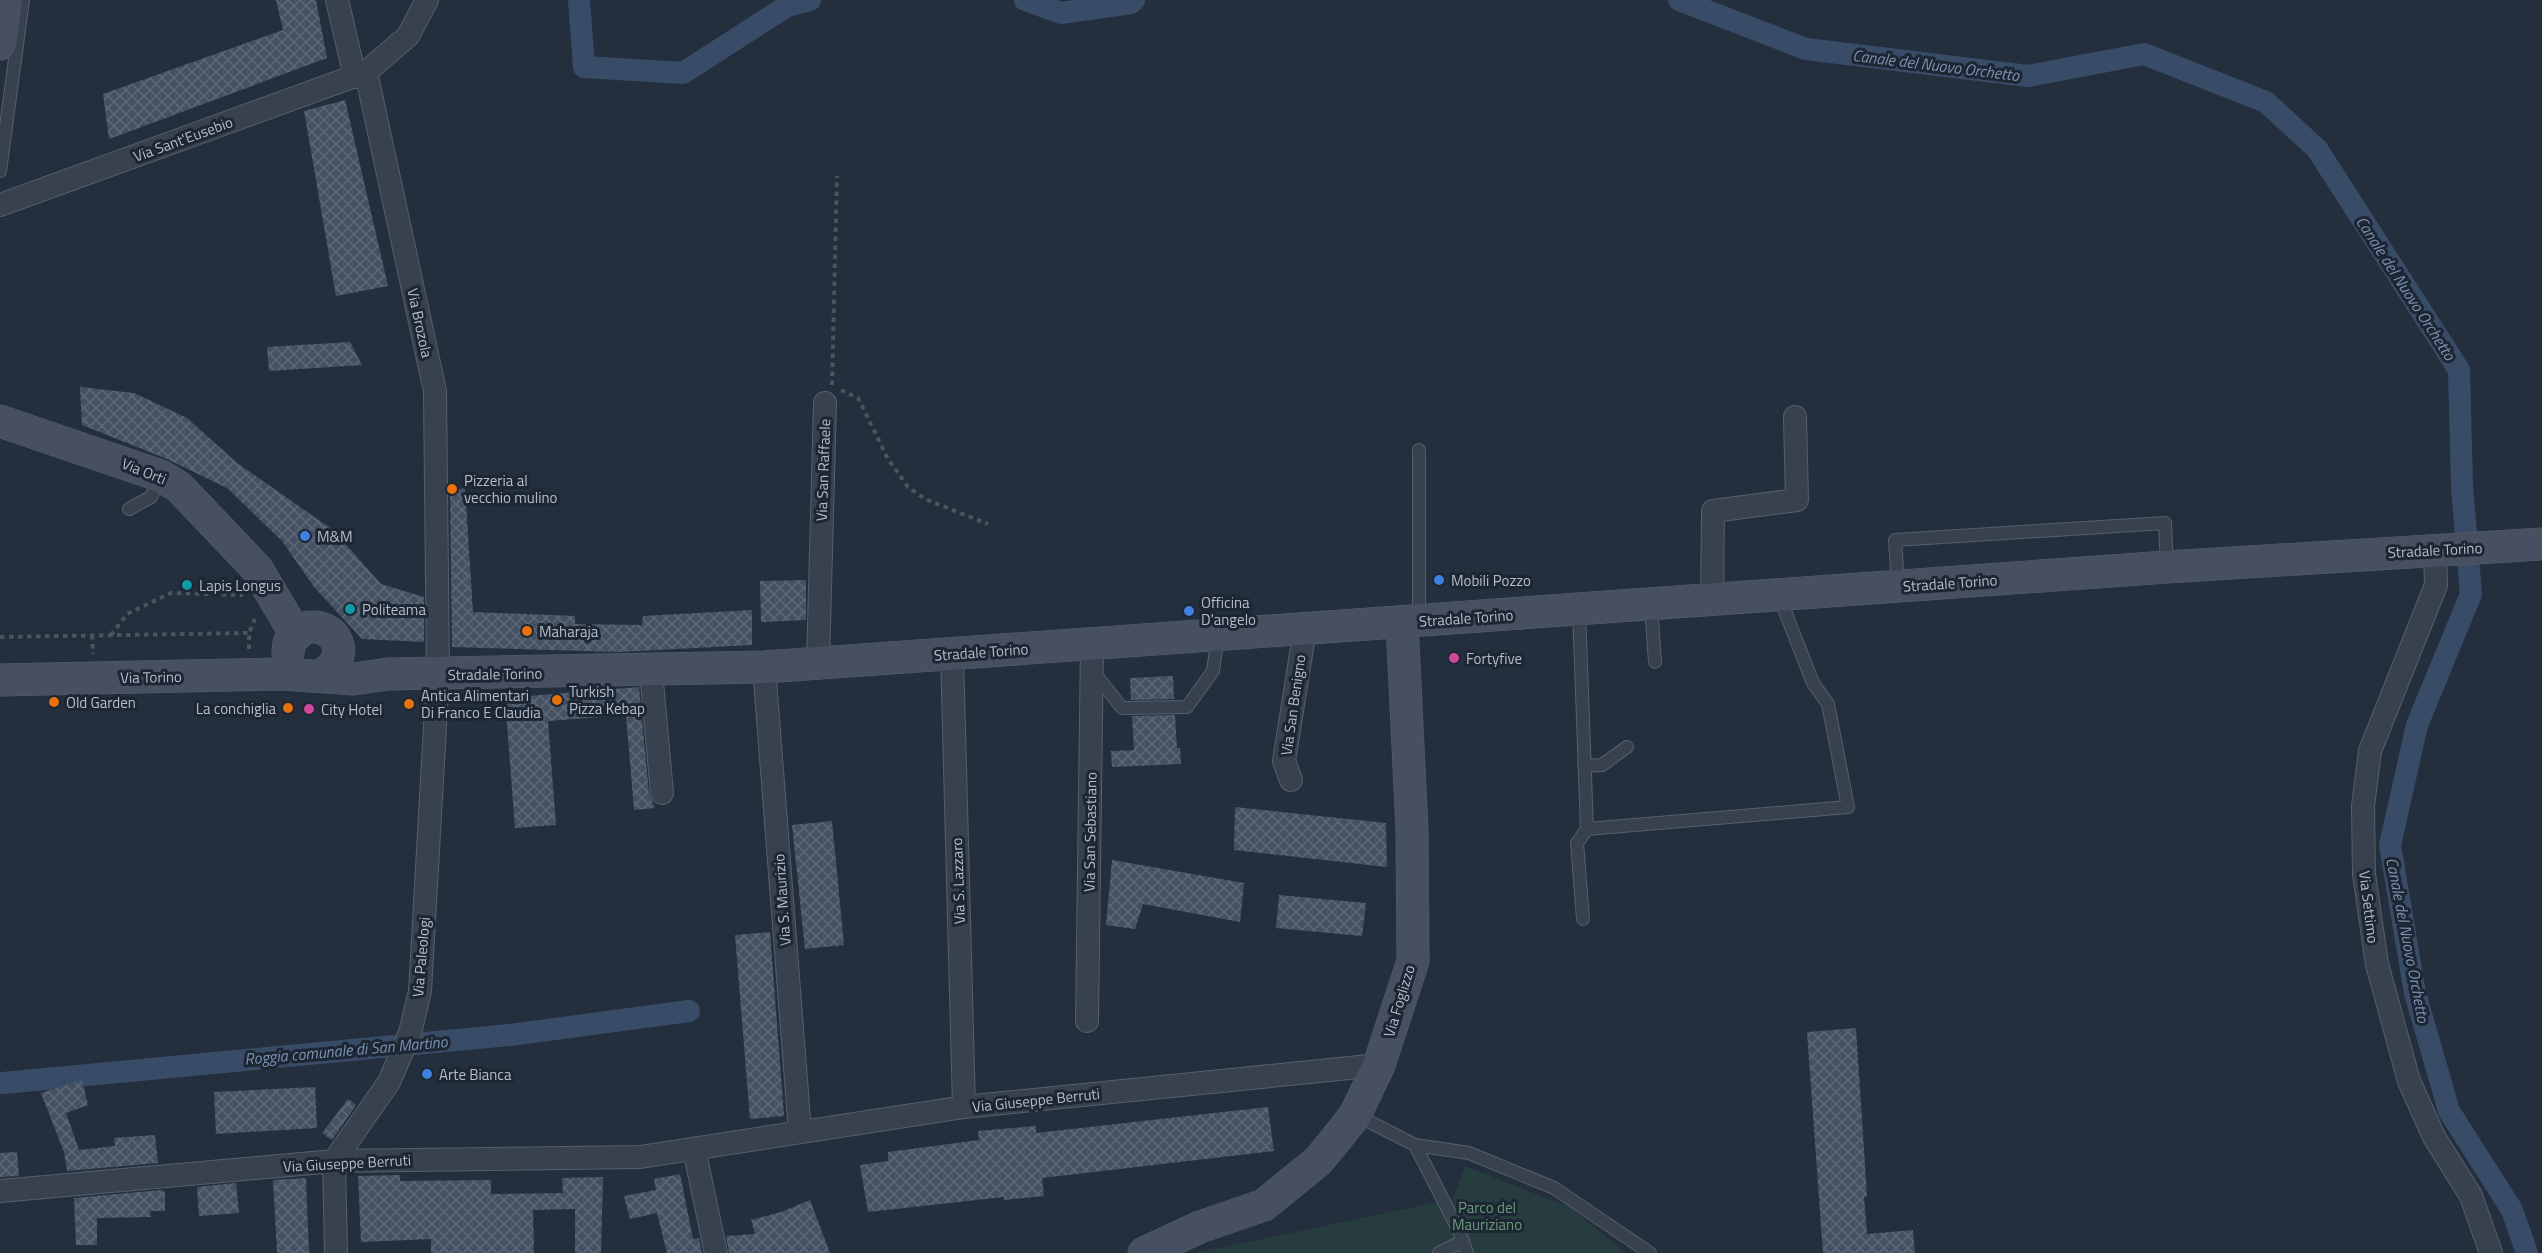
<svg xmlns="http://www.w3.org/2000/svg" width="2542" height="1253" font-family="'Titillium Web',sans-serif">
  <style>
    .green { fill: #263c3f }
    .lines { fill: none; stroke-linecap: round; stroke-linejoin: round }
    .canal { stroke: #394c67; stroke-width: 22 }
    .building { fill: url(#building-cross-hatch) }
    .lane-casing { stroke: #565f6c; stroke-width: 14 }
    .street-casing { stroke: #565f6c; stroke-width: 24 }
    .secondary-casing { stroke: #565f6c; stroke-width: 33 }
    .path { stroke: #44595c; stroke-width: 4; stroke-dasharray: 4.5 4.5; stroke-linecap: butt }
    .lane { stroke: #38414e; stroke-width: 12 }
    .street { stroke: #38414e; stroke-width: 22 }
    .secondary { stroke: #465061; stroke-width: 32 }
    .food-dot { fill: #e8710a; stroke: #1d2633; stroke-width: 2 }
    .shop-dot { fill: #3f7fe0; stroke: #1d2633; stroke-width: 2 }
    .culture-dot { fill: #0f9aa8; stroke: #1d2633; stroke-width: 2 }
    .hotel-dot { fill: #d1479c; stroke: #1d2633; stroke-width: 2 }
    .labels { text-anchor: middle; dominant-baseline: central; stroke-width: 6; stroke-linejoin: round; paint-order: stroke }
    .street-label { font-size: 15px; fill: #b4bcc9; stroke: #1d2633 }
    .poi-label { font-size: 15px; fill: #b4bcc9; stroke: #1d2633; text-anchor: start }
    .park-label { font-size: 15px; fill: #6b9a76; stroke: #1d2633 }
    .water-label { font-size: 16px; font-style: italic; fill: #7c92b1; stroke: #1d2633 }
  </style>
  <defs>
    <pattern id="building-cross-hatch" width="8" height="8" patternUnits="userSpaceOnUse" patternTransform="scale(1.5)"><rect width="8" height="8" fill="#455162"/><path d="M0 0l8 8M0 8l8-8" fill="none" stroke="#5d6877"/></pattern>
  </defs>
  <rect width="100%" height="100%" fill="#242f3e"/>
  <!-- green -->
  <path class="green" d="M1465,1166l104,41 57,46h-431l258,-54z"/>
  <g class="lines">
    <!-- canal -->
    <path class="canal" d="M579,0l5,67 99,6 104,-67 23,-6
      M1025,0l36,13 70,-10 3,-3
      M1679,0l127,49 222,27 116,-22 122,48 51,47 142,221 3,116 9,108 -54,131 -27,120 25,148 34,118 63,99 15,43
      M3,1083l507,-48 179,-24"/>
  </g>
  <!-- building -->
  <path class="building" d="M276,0h40l11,58 -218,81 -6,-45 180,-64z
    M345,100l43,186 -52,10 -32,-185z
    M350,342l12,23 -93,6 -2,-24z
    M80,387l54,6 53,25 50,45 96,67 48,54 43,13v45l-62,-3 -48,-52 -32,-46 -55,-53 -60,-29 -85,-34z
    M465,488l8,124 102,4v8l67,1 1,-9 109,-6v35l-133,7 -167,-5 -2,-156z
    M806,580v40l-45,2 -1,-41z
    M1173,676l1,23 -43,1 -1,-22z
    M639,687l10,107 6,14 -21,2 -8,-95 -78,6 8,104 -41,3 -10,-130z
    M1175,715l2,33h3l1,16 -69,3 -1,-16 23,-1 -2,-34z
    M1235,807l151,16 1,44 -153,-17z
    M832,821l12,124 -39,4 -13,-124z
    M1112,860l132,23 -4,39 -97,-18 -8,25 -29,-4z
    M1279,895l87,8 -4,33 -86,-8z
    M770,932l14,184 -34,3 -15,-184z
    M1856,1028l11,168 -3,1 3,37 46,-4 2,23h-92l-16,-221z
    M82,1080l6,25 -22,8 13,37 36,-4 -1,-8 41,-3 3,28 -91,8 -3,-19 -23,-59z
    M315,1087l2,41 -101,6 -2,-42z
    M348,1099l8,6 -24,35 -10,-7z
    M1268,1107l6,44 -232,27 2,18 -40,4v-3l-136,15 -8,-47 28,-4v-9l91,-12 -1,-9 58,-5v7z
    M17,1152l2,24 -19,1v-24z
    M680,1174l13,65 6,-1 3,15h-35l-10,-40 -27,6 -6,-23 32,-6 -2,-11z
    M400,1175v6l91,-1v14l72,-1 -1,-15 41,-1 -2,76h-26v-44l-42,1 1,43h-103v-14l-70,3 -3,-66z
    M306,1178l3,75h-32l-4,-73z
    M236,1183l3,30 -40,3 -2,-29z
    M161,1190l4,2v19h-15l1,6 -54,1v27h-21l-2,-47z
    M810,1200l20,53h-101l-3,-17 29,-2 -4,-14 30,-8z"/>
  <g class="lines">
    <!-- lane casing -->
    <g class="lane-casing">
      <path id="lane" d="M0,171l23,-171
        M1419,450v170
        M129,509l22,-12 9,-20
        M1898,585l-3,-45 270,-17 2,43
        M1651,605l4,57
        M1579,611l8,218 261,-22 -20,-103 -15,-21 -34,-87
        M1093,671l29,37 65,-1 26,-36 5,-35
        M1584,766l18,-1 25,-18
        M1583,919l-6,-76 10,-14
        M1356,1115l59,30 54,8 85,35 96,65
        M1415,1145l44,86 8,22
        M1439,1253l24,-12"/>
    </g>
    <!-- street casing -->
    <g class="street-casing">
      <path id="street" d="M337,0l18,77
        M0,205l366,-133 42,-36 19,-36
        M2435,550l1,35 -66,166 -7,55 1,68 13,90 32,117 25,56 37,59 20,57
        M1712,600l1,-89 84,-11 -2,-83
        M952,654l12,453
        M818,663l7,-260
        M764,667l36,465
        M651,671l11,122
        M1291,780l-7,-19 21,-132
        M1087,1021l5,-377
        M694,1149l22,104
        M0,1191l334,-30 306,-4 324,-50 415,-42
        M336,1253l-2,-92 55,-79 21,-49 10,-42 18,-317 -3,-283 -69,-319"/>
    </g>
    <!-- secondary casing -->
    <g class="secondary-casing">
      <path id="secondary" d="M0,44l6,-44
        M0,421l161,55 18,11 78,82 38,64
        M288,653l1,-10 14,-15c35,-8 50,31 18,47
        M0,680l282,-6 72,5 34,-5 376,-7 1403,-100 375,-23
        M1144,1253l56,-26 64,-22 54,-44 19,-23 18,-23 24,-50 34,-104 -1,-131 -10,-208"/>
    </g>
    <!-- path -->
    <path class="path" d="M832,385l5,-209
      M841,390l17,8 30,61 20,28 17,12 63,25
      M92,635l1,19
      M111,635l16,-21 44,-21 72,2
      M0,637l249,-4
      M249,649v-16l7,-17"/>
    <!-- lane -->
    <use href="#lane" class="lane"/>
    <!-- street -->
    <use href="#street" class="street"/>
    <!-- secondary -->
    <use href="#secondary" class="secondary"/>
  </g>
  <!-- markers -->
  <g class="food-dot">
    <circle cx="452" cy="489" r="6"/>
    <circle cx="527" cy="631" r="6"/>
    <circle cx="557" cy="700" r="6"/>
    <circle cx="54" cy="702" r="6"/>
    <circle cx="409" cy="704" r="6"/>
    <circle cx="288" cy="708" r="6"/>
  </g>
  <g class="shop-dot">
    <circle cx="305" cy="536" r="6"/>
    <circle cx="1439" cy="580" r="6"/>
    <circle cx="1189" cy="611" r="6"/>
    <circle cx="427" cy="1074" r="6"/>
  </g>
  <g class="culture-dot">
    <circle cx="187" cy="585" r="6"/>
    <circle cx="350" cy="609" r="6"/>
  </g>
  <g class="hotel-dot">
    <circle cx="1454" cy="658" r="6"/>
    <circle cx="309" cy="709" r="6"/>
  </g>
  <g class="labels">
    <!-- street labels -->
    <g class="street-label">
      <text transform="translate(183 139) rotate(-20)">Via Sant'Eusebio</text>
      <text transform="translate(420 323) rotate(78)">Via Brozola</text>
      <text transform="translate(823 470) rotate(-88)">Via San Raffaele</text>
      <text transform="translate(144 471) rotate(22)">Via Orti</text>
      <text transform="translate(2435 550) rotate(-3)">Stradale Torino</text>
      <text transform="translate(1950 583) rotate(-4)">Stradale Torino</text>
      <text transform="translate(1466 618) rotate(-4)">Stradale Torino</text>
      <text transform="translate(981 652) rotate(-4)">Stradale Torino</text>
      <text transform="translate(495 674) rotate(-1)">Stradale Torino</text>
      <text transform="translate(151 677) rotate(-1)">Via Torino</text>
      <text transform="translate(1293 705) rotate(-82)">Via San Benigno</text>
      <text transform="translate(1090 832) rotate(-89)">Via San Sebastiano</text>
      <text transform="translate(958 881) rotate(-92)">Via S. Lazzaro</text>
      <text transform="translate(782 900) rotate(-94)">Via S. Maurizio</text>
      <text transform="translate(2369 907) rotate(83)">Via Settimo</text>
      <text transform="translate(421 957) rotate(-85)">Via Paleologi</text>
      <text transform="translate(1399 1001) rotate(-73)">Via Foglizzo</text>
      <text transform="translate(1036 1100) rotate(-6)">Via Giuseppe Berruti</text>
      <text transform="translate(347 1163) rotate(-3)">Via Giuseppe Berruti</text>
    </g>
    <!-- poi labels -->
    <g class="poi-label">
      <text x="464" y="480">Pizzeria al<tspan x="464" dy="17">vecchio mulino</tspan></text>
      <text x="317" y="536">M&amp;M</text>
      <text x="1451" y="580">Mobili Pozzo</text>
      <text x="199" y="585">Lapis Longus</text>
      <text x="1201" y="602">Officina<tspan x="1201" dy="17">D'angelo</tspan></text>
      <text x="362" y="609">Politeama</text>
      <text x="539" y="631">Maharaja</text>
      <text x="1466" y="658">Fortyfive</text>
      <text x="569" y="691">Turkish<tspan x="569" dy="17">Pizza Kebap</tspan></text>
      <text x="421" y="695">Antica Alimentari<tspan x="421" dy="17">Di Franco E Claudia</tspan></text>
      <text x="66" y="702">Old Garden</text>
      <text x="276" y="708" text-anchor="end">La conchiglia</text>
      <text x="321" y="709">City Hotel</text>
      <text x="439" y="1074">Arte Bianca</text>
    </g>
    <!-- park labels -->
    <g class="park-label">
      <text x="1487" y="1207">Parco del<tspan x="1487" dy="17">Mauriziano</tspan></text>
    </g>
    <!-- water labels -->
    <g class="water-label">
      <text transform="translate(1936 65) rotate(7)">Canale del Nuovo Orchetto</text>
      <text transform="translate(2406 288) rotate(57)">Canale del Nuovo Orchetto</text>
      <text transform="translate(2408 940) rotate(79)">Canale del Nuovo Orchetto</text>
      <text transform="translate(346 1050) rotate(-5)">Roggia comunale di San Martino</text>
    </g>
  </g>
</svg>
